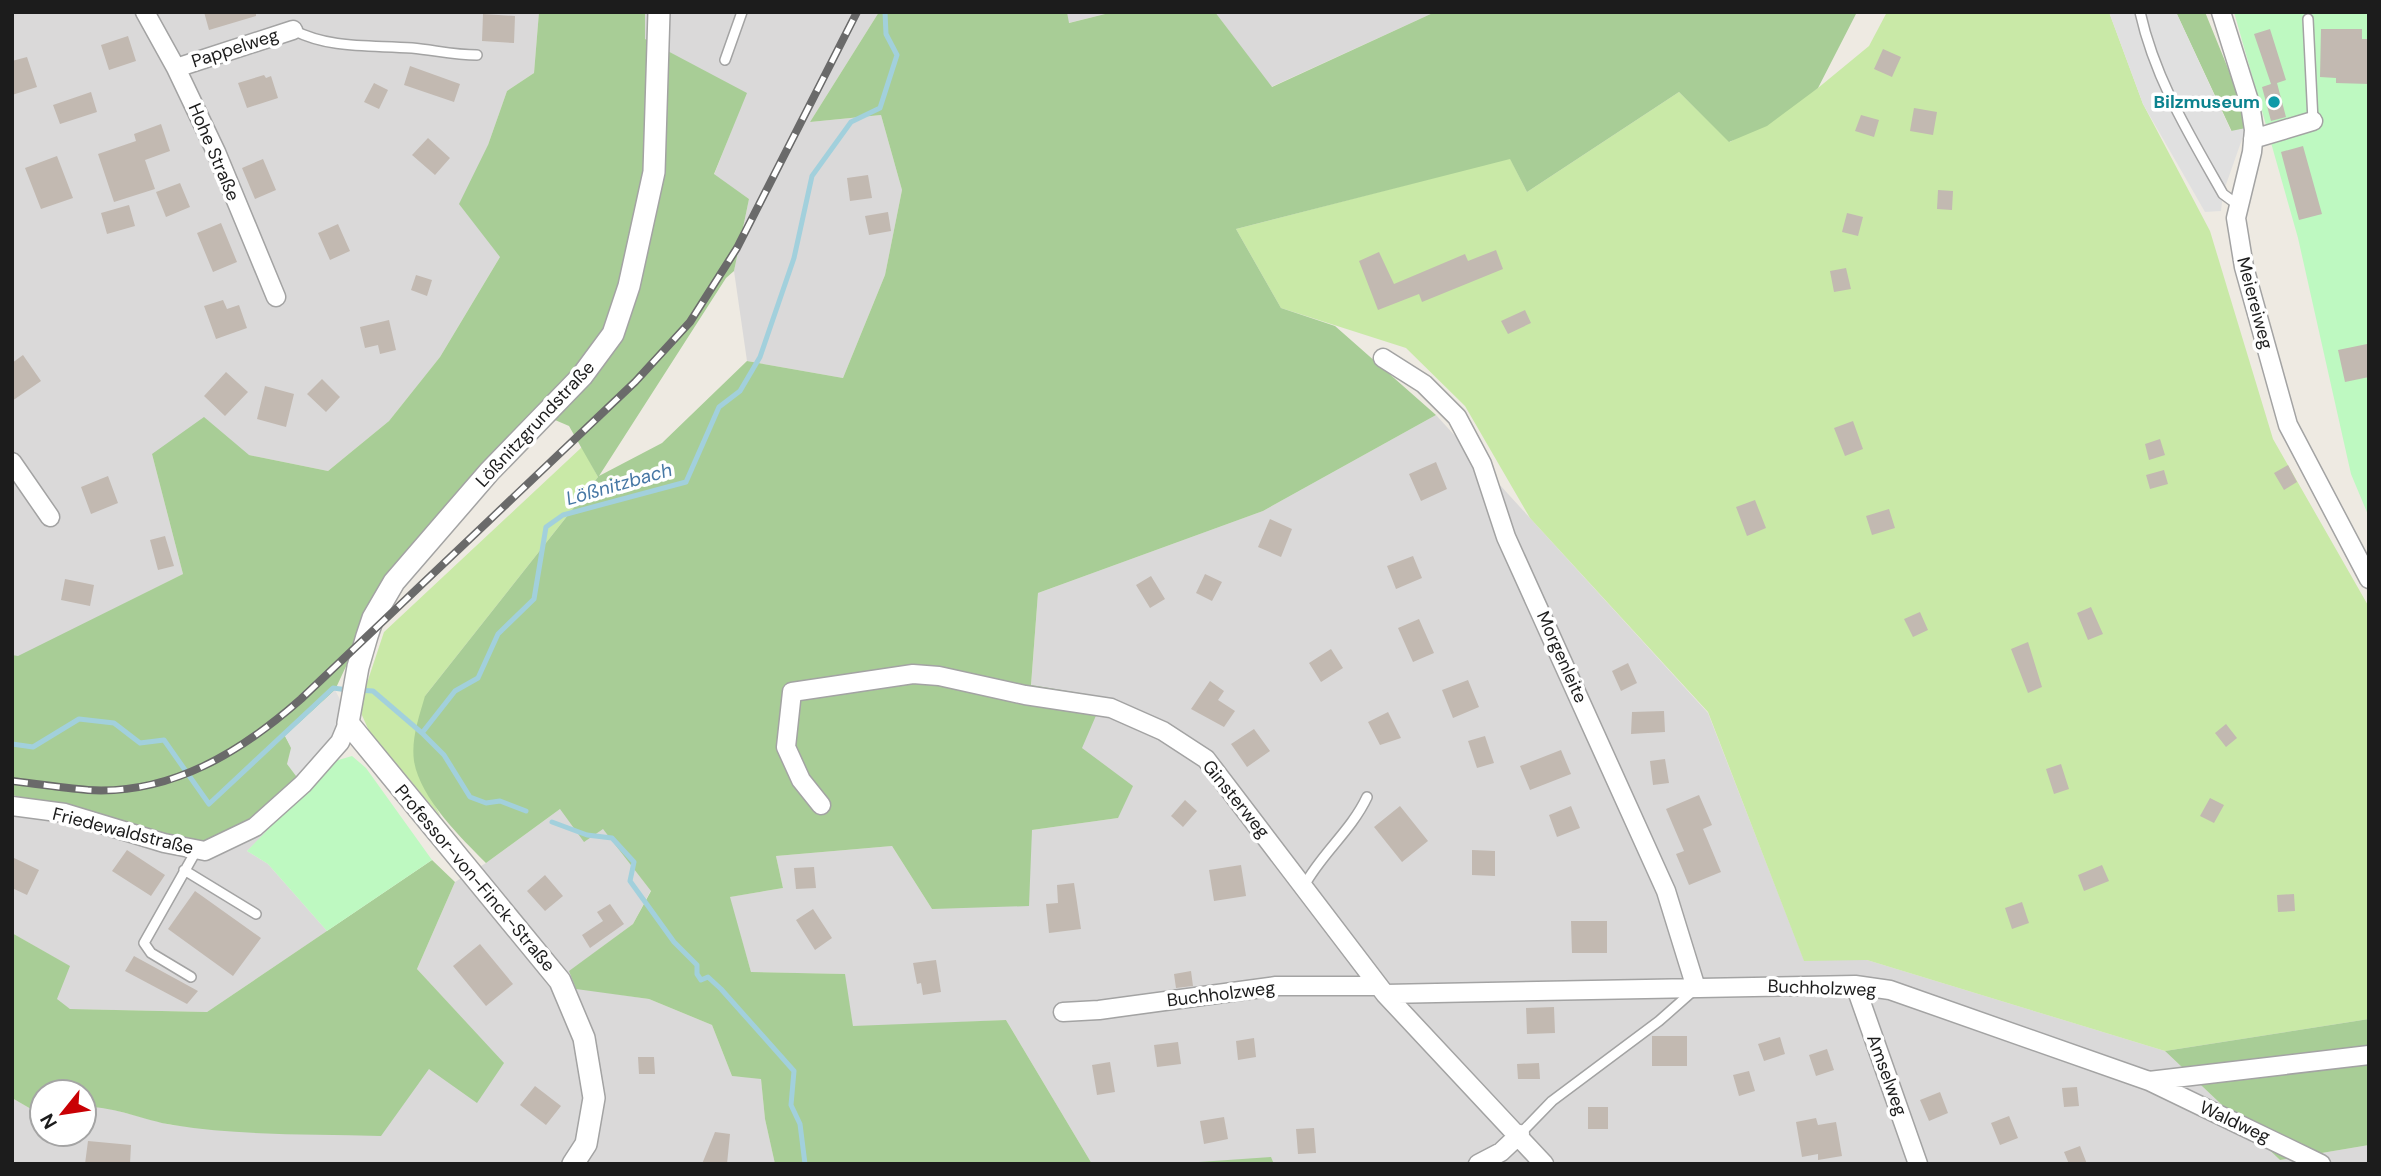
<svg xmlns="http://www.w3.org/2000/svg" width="2381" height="1176" font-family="'DM Sans',sans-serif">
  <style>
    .residential { fill: #dad9d9 }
    .grass { fill: #c9e9a7 }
    .forest { fill: #a8cd96 }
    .park { fill: #bef9c1 }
    .parking { fill: #e0e0e0 }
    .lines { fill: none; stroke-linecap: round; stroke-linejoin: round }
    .stream { stroke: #a2d0dc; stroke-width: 5 }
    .building { fill: #c2b9b1 }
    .service-casing { stroke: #a3a3a3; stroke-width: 12 }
    .minor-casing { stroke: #a3a3a3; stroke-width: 21 }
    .tertiary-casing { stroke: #a3a3a3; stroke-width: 24 }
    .service { stroke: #fff; stroke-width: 9 }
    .minor { stroke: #fff; stroke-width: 18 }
    .tertiary { stroke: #fff; stroke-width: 21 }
    .rail-casing { stroke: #6a6a6a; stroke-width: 8 }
    .rail { stroke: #fff; stroke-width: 5; stroke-dasharray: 16; stroke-linecap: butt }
    .culture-dot { fill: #0f9aa8; stroke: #fff; stroke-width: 2.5 }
    .labels { text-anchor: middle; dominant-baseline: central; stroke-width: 7; stroke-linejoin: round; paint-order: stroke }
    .street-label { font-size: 18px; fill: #1c1c1c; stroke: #fff }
    .culture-label { font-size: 18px; font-weight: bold; fill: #0d838f; stroke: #fff; text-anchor: end }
    .water-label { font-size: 19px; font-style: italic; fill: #4677a4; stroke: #fff }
  </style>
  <rect width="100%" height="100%" fill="#eeeae2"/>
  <!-- residential -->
  <path class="residential" d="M12,12h527l-5,61 -27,18 -19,54 12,112 -60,100 -51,64 -61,50 -79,-16 -97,-1 31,120 -165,83 -6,-2z
    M645,12h234l-69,110 71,-7 21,75 -17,85 -42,103 -96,-17 -13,-90 15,-72 -35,-24 32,-82 -102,-54z
    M1067,12h46l-45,11z
    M1215,12h220l-164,75z
    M1436,415l272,298 96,247h63l298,91 115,109 89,-15v19h-1095l-3,-6 -101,6h-78l-86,-144 -153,7 -9,-53 -93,-2 -22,-75 54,-9 -7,-32 116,-10 40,63 100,-79 86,-12 -36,-70 -51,-62 7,-93 225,-82z
    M12,795l124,30 48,17 91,-37 10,10 -38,36 21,13 59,67 -120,81 -137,-3 -14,-9 13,-34 -57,-33z
    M560,809l43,19 48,62 -18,34 -63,47 6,17 73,11 63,26 20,51 29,2 4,41 10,45h-763v-66l19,11h11v25h42v-27h19l68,18 82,7 176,-63 74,-6 -86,-94 38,-87 31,-19z"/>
  <!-- grass -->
  <path class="grass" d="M1887,12h222l34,92 67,127 63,208 96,168v412l-204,32 -298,-91 -63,1 -96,-249 -178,-194 -65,-112 -59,-58 -125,-40 -45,-79 274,-71 17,34 152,-100 51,50 88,-54 51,-42z
    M582,447l16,30 -173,219 -1,88 17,33 -72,-86 -8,-18 4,-24 19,-57z"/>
  <!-- forest -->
  <path class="forest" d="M539,12h106v27l102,54 -33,81 35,25 -15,72 -8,7 -127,198 63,-33 85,-82 96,17 42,-103 17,-85 -21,-75 -71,7 69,-110h188l2,11 44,-11h102l57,75 163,-75h422l-39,76 -51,38 -38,16 -50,-50 -152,100 -17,-33 -274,70 45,79 54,18 101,89 -173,96 -225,82 -7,92 73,12 -22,51 51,38 -15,32 -86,12 -3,76 -97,3 -40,-63 -116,10 7,32 -53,9 21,75 94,2 8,52 153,-6 86,144h-317l-10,-45 -4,-40 -29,-3 -20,-51 -63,-26 -73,-10 -7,-18 64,-47 18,-33 -48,-62 -19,13 -24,-33 -74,54c-25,-25 -66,-65 -72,-102 -3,-22 5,-44 11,-65l173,-219 -29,-51 -35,-15 -173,223 -26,56 -50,46 7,12 7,32 -24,25 -64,39 -27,-2 -48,-17 -124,-30v-140l6,1 165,-82 -31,-120 52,-37 45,38 79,16 61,-50 51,-64 60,-100 -41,-53 29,-59 19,-54 27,-18z
    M2176,12h29l42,103 -1,13 -14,4z
    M432,860l23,22 -38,87 87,94 -27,40 -48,-34 -48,67c-69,-2 -140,0 -208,-11 -31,-5 -58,-19 -89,-18v-15h-42v17h-11l-19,-11v-165l58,33 -13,33 13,10 137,3z
    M2369,1019v126l-89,15 -115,-109z
    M1271,1157l3,7h-104z"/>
  <!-- park -->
  <path class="park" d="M2234,12h135v505l-18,-43 -53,-236z
    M352,756l14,12 66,92 -105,71 -59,-67 -21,-13 88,-90z"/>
  <!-- parking -->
  <path class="parking" d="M2109,12h67l55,119 15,-3 -23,65 -2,18 -16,1 -62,-108z
    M335,690l9,17 -10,29 -35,44 -12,-16 4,-16 -6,-12z"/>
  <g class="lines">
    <!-- stream -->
    <path class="stream" d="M358,690l15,1 49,42 33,-42 23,-13 20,-44 36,-35 12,-72 17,-12 123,-33 33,-75 21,-16 20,-34 34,-99 18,-82 39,-54 29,-14 17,-53 -11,-21 -1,-22
      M422,733l22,22 26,42 16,6 14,-2 26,10
      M12,744l21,3 46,-28 35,4 26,20 24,-3 45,64 124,-116 15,2
      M552,822l35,13 25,3 22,24 -4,19 44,61 23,23v9l4,6 7,-3 13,12 73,82 -3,34 9,19 5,40"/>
  </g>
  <!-- building -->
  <path class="building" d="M204,12h52v4l-47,14z
    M483,14l32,2 -1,27 -32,-2z
    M2270,29l16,51 -9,3 9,34 -15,4 -9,-34 9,-3 -17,-50z
    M2321,29h41v10h6l1,7v38l-33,-1v-5l-16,-1z
    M128,36l8,25 -27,9 -8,-25z
    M1883,49l18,8 -9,20 -18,-8z
    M27,57l10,30 -25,8v-34z
    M410,66l50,18 -6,18 -50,-17z
    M264,75l2,3 5,-2 7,22 -31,10 -9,-25z
    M374,83l14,7 -9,19 -15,-7z
    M91,92l6,20 -37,12 -7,-19z
    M1914,108l23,4 -4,23 -23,-4z
    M1861,115l18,5 -5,17 -19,-6z
    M161,124l9,27 -25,9 10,29 -41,13 -16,-48 38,-13 -2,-7z
    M428,138l22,20 -15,17 -23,-20z
    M2303,146l19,68 -23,6 -18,-68z
    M57,156l16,42 -32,11 -16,-41z
    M263,159l13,31 -21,9 -13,-31z
    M868,175l4,23 -22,3 -3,-23z
    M180,183l10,24 -24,10 -10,-25z
    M1938,190l15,1 -1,19 -15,-1z
    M129,205l6,21 -28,8 -6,-21z
    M888,212l3,19 -22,4 -4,-19z
    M1847,213l16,4 -5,19 -16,-4z
    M221,223l16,39 -24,10 -16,-39z
    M338,224l12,27 -20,9 -12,-27z
    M1496,250l7,19 -81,33 -3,-8 -41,16 -19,-49 20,-9 15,32 71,-30 3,7z
    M1846,268l5,21 -17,3 -4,-21z
    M416,275l16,5 -5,16 -16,-6z
    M223,300l4,9 12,-4 8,23 -31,11 -12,-33z
    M1525,310l6,13 -23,11 -7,-13z
    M389,320l7,30 -16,4 -2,-9 -13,3 -5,-21z
    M2367,344l2,33 -24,5 -7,-32z
    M23,355l18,26 -29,20v-38z
    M226,372l22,20 -23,24 -21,-20z
    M322,379l18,18 -14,15 -19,-18z
    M265,386l29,8 -8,33 -29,-8z
    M1853,421l10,28 -18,7 -11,-28z
    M2160,439l5,16 -16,5 -4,-16z
    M1436,462l11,27 -26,12 -12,-27z
    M2288,465l9,17 -13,8 -10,-17z
    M2164,470l4,14 -18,5 -4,-14z
    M108,476l10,27 -27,11 -10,-27z
    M1755,500l11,28 -19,8 -11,-29z
    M1889,509l6,19 -23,7 -6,-19z
    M1270,519l22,10 -11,28 -23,-10z
    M165,536l9,30 -16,4 -8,-30z
    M1413,556l9,22 -26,11 -9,-23z
    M1205,574l17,8 -10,19 -16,-8z
    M1151,576l14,23 -15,9 -14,-23z
    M65,579l29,6 -4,21 -29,-6z
    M2091,607l12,27 -15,6 -11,-27z
    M1920,612l8,18 -15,7 -9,-18z
    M1419,619l15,34 -21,9 -15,-34z
    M2028,642l14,45 -14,6 -17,-44z
    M1331,649l12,19 -22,14 -12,-19z
    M1628,663l9,20 -16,8 -9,-20z
    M1468,680l11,27 -26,11 -11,-28z
    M1210,681l14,10 -6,9 17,11 -11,16 -33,-18z
    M1664,711l1,21 -34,2 1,-22z
    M1388,712l13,26 -21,7 -12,-23z
    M2226,724l11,14 -11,9 -11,-14z
    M1254,729l16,22 -23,16 -16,-23z
    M1485,736l9,27 -17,5 -9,-27z
    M1561,750l10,24 -41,16 -10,-24z
    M1665,759l4,24 -16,2 -3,-24z
    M2061,764l8,25 -15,5 -8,-25z
    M1699,795l13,30 -9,4 18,43 -32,13 -13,-31 8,-3 -18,-42z
    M2210,798l14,7 -10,18 -14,-7z
    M1185,800l12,11 -14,16 -12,-11z
    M1400,806l28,35 -26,21 -28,-35z
    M1571,806l9,22 -23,9 -8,-22z
    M127,850l38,25 -14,21 -39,-25z
    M1472,850l23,1v25l-23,-1z
    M12,857l27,13 -12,25 -15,-7z
    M1241,865l5,31 -32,5 -5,-31z
    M2102,865l7,16 -25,10 -6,-16z
    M814,867l2,21 -20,1 -2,-21z
    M545,875l18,21 -18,15 -18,-20z
    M1074,883l7,46 -32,4 -3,-29 12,-1 -1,-18z
    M195,891l66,47 -28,38 -65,-47z
    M2294,894l1,17 -17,1 -1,-17z
    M2022,902l7,21 -17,6 -7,-21z
    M610,904l14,20 -34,24 -8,-13 21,-14 -6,-9z
    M813,909l19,29 -17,12 -19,-30z
    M1571,921h36v32h-35z
    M480,944l33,40 -27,22 -33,-40z
    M134,956l64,35 -11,13 -62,-33z
    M936,960l5,32 -18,3 -2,-12 -4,1 -4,-21z
    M1191,971l2,15 -17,2 -2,-14z
    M1554,1007l1,26 -28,1 -1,-26z
    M1652,1036h35v30h-35z
    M1780,1037l5,17 -21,7 -6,-17z
    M1254,1038l2,19 -18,3 -2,-19z
    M1178,1042l3,22 -24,3 -3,-22z
    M1827,1049l7,21 -18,6 -7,-21z
    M638,1057h16l1,17h-16z
    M1110,1062l5,30 -18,3 -5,-30z
    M1539,1063l1,16h-22l-1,-15z
    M1749,1071l6,20 -16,5 -6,-21z
    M535,1086l26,20 -15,19 -26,-20z
    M2077,1087l2,19 -15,1 -2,-19z
    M1940,1092l8,21 -19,8 -9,-21z
    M1588,1107h20v22h-20z
    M2009,1116l9,22 -18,7 -9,-22z
    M1224,1117l4,22 -24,5 -4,-23z
    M1816,1118l2,7 18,-3 6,34 -24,4v-6l-16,3 -6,-35z
    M1314,1128l2,25 -18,1 -2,-25z
    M715,1132l15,2 -3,30h-25z
    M88,1141l43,4 -1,19h-45z
    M2080,1146l7,18h-18l-5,-12z"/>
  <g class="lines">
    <!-- service casing -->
    <g class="service-casing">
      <path id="service" d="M2140,12c15,67 49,122 83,182l15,11
        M2308,19l5,102
        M293,30c37,19 77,15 119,18 22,2 42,7 65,7
        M725,60l17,-48
        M184,870l72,44
        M1304,886c17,-32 47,-55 63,-89
        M191,977l-40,-24 -7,-10 52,-92
        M1520,1134l32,-33 107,-80 34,-30"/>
    </g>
    <!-- minor casing -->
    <g class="minor-casing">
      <path id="minor" d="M145,12l31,56 40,84 60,145
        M2221,12l29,92 4,26 -2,22 -16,66 8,49 44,158 81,154
        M176,68l117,-38
        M2253,139l60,-18
        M1383,358l41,26 33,33 25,47 24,73 160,354 30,97
        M12,462l38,55
        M821,805l-20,-25 -15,-33 6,-55 121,-18 26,2 86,19 86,13 52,23 43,28 179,235 159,170
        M12,806l53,7 99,30 41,8 50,-24 48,-43 37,-42 8,-19
        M1855,985l63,179
        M1385,994l470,-9 35,5 259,91 220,-26
        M1063,1012l36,-2 177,-24h103
        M2149,1081l172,83
        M1478,1164l23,-12 19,-18"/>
    </g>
    <!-- tertiary casing -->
    <g class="tertiary-casing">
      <path id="tertiary" d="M573,1164l13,-20 8,-46 -10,-60 -24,-57 -212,-258 10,-56 9,-31 6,-18 21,-36 95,-110 93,-96 31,-42 16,-48 25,-114 5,-160"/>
    </g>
    <!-- service -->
    <use href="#service" class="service"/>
    <!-- minor -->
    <use href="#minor" class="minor"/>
    <!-- tertiary -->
    <use href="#tertiary" class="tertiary"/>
    <!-- rail casing -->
    <g class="rail-casing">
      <path id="rail" d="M12,781c25,3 51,7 76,9 83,5 153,-38 213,-91l334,-317 55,-60 47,-74 120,-236"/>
    </g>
    <!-- rail -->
    <use href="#rail" class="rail"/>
  </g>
  <!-- markers -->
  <circle class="culture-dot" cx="2274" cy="102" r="7"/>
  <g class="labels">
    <!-- street labels -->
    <g class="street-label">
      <text transform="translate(235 48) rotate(-18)">Pappelweg</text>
      <text transform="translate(214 152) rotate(67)">Hohe Straße</text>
      <text transform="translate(2255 303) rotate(75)">Meiereiweg</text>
      <text transform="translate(535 424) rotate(-47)">Lößnitzgrundstraße</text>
      <text transform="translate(1562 657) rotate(66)">Morgenleite</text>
      <text transform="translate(1236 799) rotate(51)">Ginsterweg</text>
      <text transform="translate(123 831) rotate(14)">Friedewaldstraße</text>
      <text transform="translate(475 878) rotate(50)">Professor-von-Finck-Straße</text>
      <text transform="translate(1822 988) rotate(2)">Buchholzweg</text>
      <text transform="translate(1221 994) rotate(-7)">Buchholzweg</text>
      <text transform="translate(1887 1075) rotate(70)">Amselweg</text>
      <text transform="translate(2235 1122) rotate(25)">Waldweg</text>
    </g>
    <!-- culture labels -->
    <g class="culture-label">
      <text x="2260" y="102">Bilzmuseum</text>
    </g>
    <!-- water labels -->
    <g class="water-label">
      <text transform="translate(619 484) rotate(-16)">Lößnitzbach</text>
    </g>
  </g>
  <!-- border -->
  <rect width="2381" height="1176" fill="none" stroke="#1c1c1c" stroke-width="28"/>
  <!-- north arrow -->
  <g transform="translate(63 1113) rotate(240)"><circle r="33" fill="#ffffff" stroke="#a4a4a4" stroke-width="2"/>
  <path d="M0-5L12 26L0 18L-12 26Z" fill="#c90004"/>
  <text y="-10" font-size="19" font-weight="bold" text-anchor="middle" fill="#1c1c1c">N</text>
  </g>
</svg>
